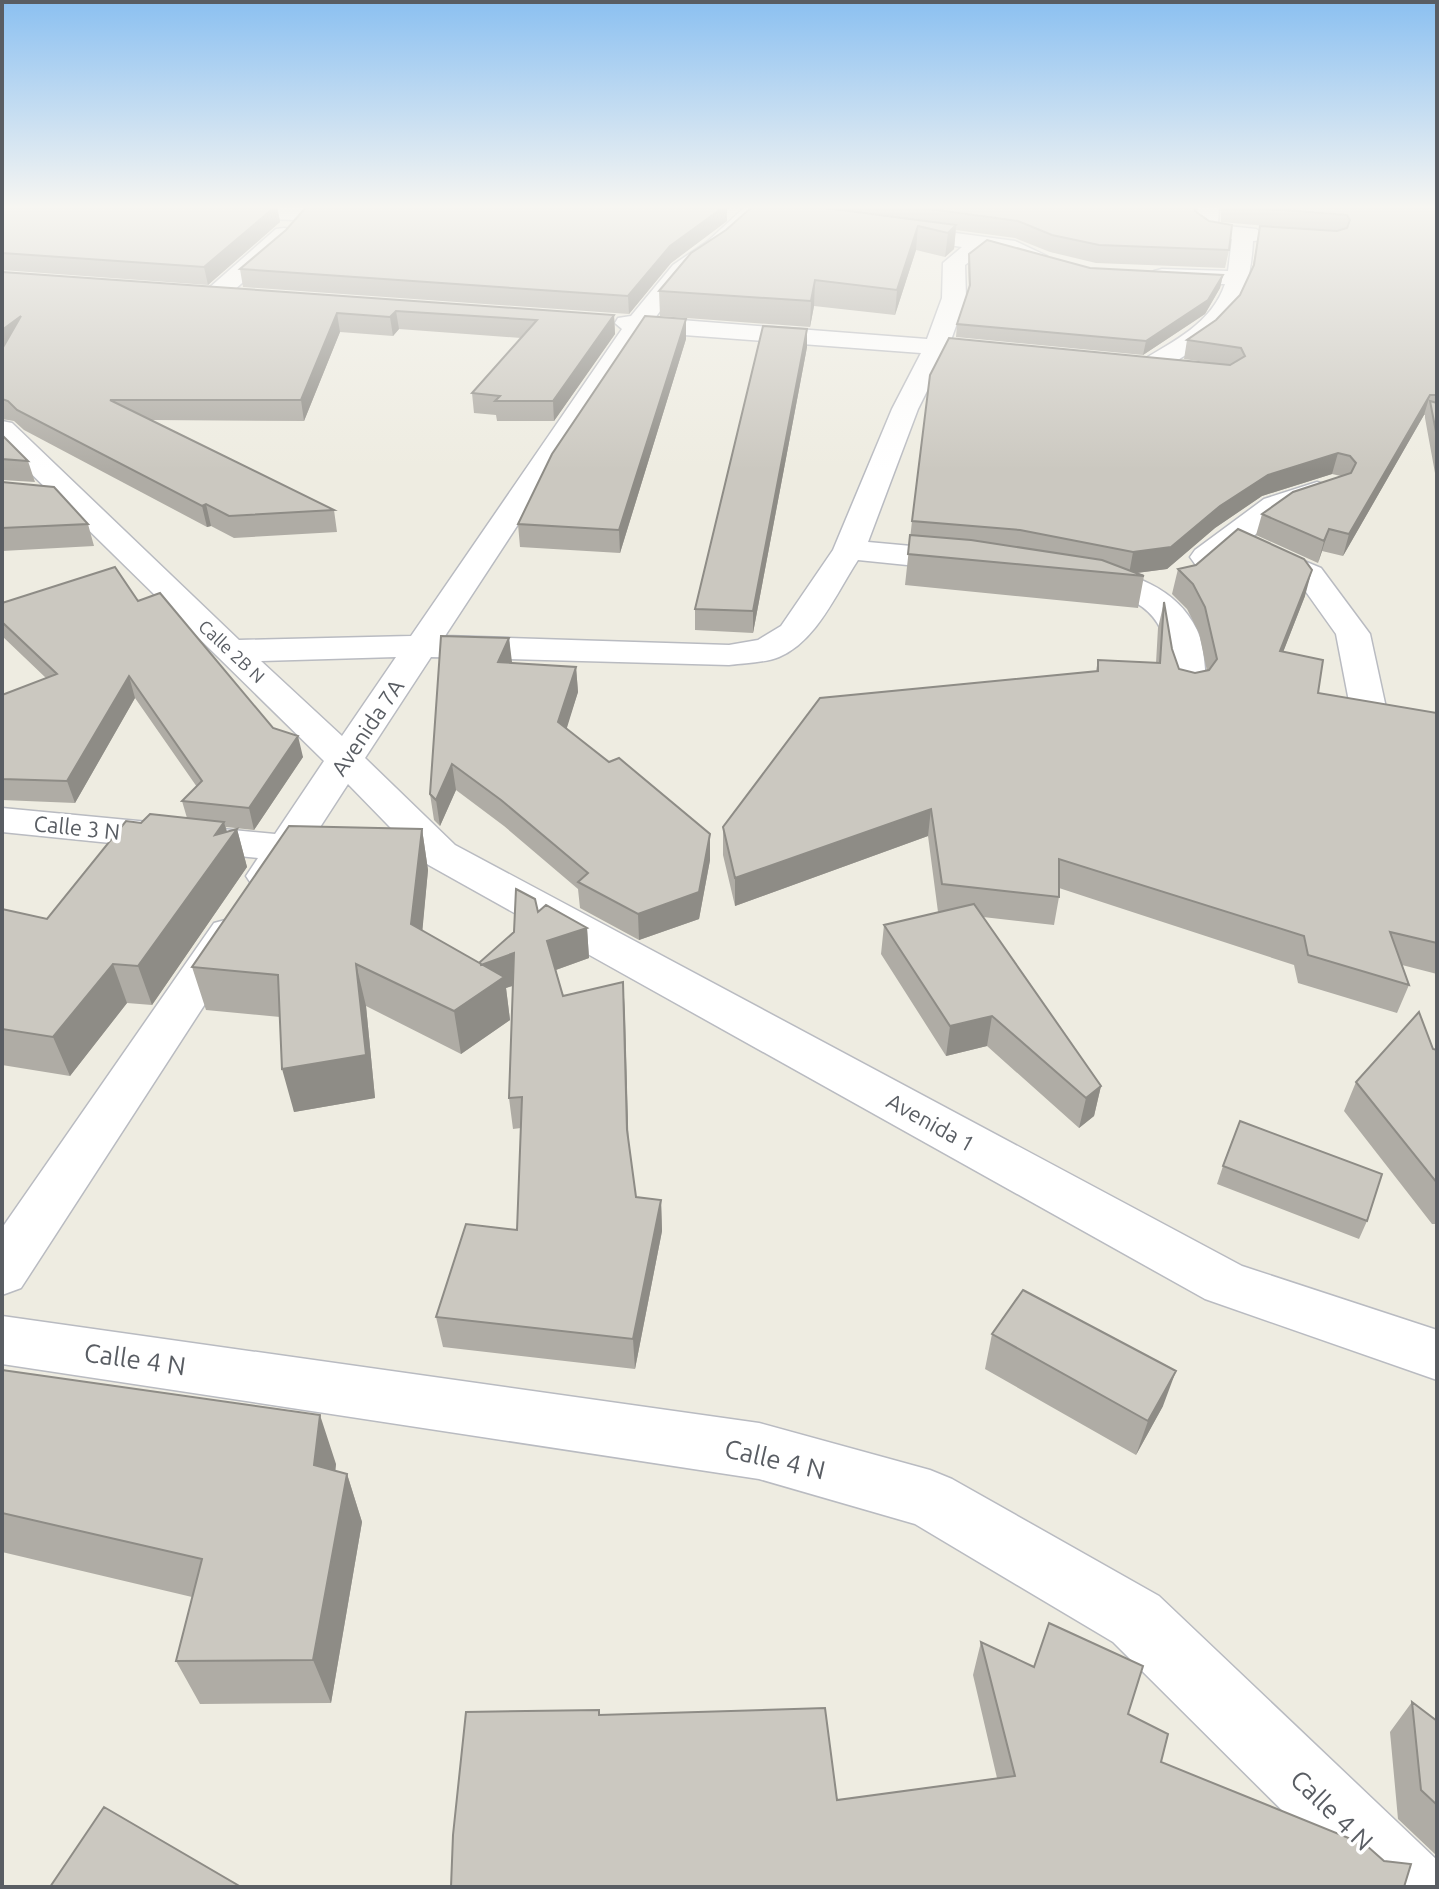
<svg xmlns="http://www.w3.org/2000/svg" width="1439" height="1889" font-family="Ubuntu,sans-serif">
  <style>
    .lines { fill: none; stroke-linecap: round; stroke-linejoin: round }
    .minor-casing { stroke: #b9bbc1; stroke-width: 3 }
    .minor { fill: #fff; fill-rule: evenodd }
    .wall { fill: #afaca5 }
    .shaded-wall { fill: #8e8c86 }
    .building { fill: #cbc8c0; stroke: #8e8c86; stroke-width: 2 }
    .labels { text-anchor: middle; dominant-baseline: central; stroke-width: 7; stroke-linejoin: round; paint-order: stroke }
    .far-street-label { font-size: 18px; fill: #595d63; stroke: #fff }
    .street-label { font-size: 22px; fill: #595d63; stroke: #fff }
    .near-street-label { font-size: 26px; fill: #595d63; stroke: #fff }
  </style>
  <rect width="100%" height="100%" fill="#eeece1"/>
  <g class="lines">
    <!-- minor casing -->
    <g class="minor-casing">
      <path id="minor" d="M165,206l196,2 10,6c-12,15 -168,0 -196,-2z
        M746,206h20c-8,27 -54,50 -75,67 -14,12 -25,31 -36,45l272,21 15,-41 1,-35 19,-16 -74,-11 -3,-5 3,-5 8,-1 119,16 32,15 3,5 -11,7 -30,-14 -24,-4 -20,15 1,33 -15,42 63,7 4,5 -4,5 -9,3 -60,-5 -27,54 -50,133 98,9 11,3 5,7 -5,7 -11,3 -108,-11c-21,32 -42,82 -79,97 -15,6 -34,6 -50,8l-298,-8 -66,101 90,87 787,421 195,64v50l-232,-81 -780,-436 -77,-79 -35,54 11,3 6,9 -6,9 -27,3 -15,23 -15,4 -15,-4 -6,-9 12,-18 -256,-26v-24l273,26 49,-73 -322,-316v-24l10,2 227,217 172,-4 211,-307 -7,-6 3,-5 13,-2 42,-51 35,-24zM644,332l277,21 -29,56 -59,141 -52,76 -23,14 -29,5 -284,-9zM396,657l-54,79 -81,-75z
        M1199,206h20l-1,19 38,4 11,6 -3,5 -11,1c-3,59 -21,86 -72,117 -13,8 -24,17 -40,13l-4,-5 4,-5c33,-20 71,-38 84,-77l-63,-1 -8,-2 -3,-5 3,-5 8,-2 66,2 4,-32c-14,-1 -28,-1 -38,-13z
        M284,228l8,1 3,5 -3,5 -67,59h-16l-4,-5 4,-5 67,-59z
        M1317,482l10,3 5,6 -5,6 -41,14 -69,53 -11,2 -11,-2 -5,-7 5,-7 69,-51z
        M1256,541l65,27 49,66 18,83 -5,8 -13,3 -13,-3 -5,-8 -16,-83 -37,-52 -54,-25 -5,-7 5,-7z
        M1086,565c44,8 90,21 111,65 8,17 7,38 10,56l-5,8 -13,3 -13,-3c-8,-13 -7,-28 -9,-43 -6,-50 -51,-59 -92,-69l-5,-7 5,-7z
        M229,919l15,4 7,10 -230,355 -19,7v-67l212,-305z
        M2,1316l757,107 171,47 22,9 207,117 278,264v27h-78l-246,-245 -198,-118 -156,-45 -757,-115z"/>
    </g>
    <!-- minor -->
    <use href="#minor" class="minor"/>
  </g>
  <!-- wall -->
  <path class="wall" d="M2,206h275l3,16 -72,63 -206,-15z
    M307,206h420v15l-56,42 -42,51 -386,-27 -3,-18 46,-39z
    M753,206h444l-2,5 34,39 -4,18 -129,-5 -46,-11 -35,-14 -59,-8 -2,19 -9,8 -29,-7 -21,65 -81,-9 -4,21 -150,-11 -1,-25z
    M1221,206h216v278l-12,-66v-3h-1l-81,141 -21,-5 -4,12 -62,-28 6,-21 79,-38 -9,-2 -70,22 -47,32 -48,41 -31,4 8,3 -6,32 -233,-23 7,-64 300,-158 -28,-4 3,-19 29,-20 24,-25 12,-25 8,-44 19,1 -58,-5z
    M969,254l121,14 133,7 -3,13 -15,26 -62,41 -187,-18 1,-13 12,-34 -1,-24z
    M2,272l612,43 1,19 -61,87h-57l-1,-6 -22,-2 -2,-20 49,-55 -122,-9 -6,7 -53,-4 -36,89 -153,-1 183,90 3,22 -103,6 -23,-12 -4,1 -183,-97 -10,-9 -12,-2z
    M686,319v20l-66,214 -100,-6 -2,-23z
    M807,329v18l-54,286 -58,-3v-21z
    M2,435l26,26 7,21 -33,-2z
    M2,482l86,42 6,22 -92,5z
    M1178,569l127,27 -22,56 35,41 119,20v261l-35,-9 7,20 -12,28 -99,-30 -4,-18 -235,-77v9l-5,28 -71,-8 118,169 -7,30 -15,12 -92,-82 -41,10 -65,-102 3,-29 54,-13 -10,-76 -193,70 -12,-51v-28l373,-156 2,-11 58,3 2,-35 6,-26 8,47 7,20 16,4 12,-2 -8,-38 -12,-24 -15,-15z
    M138,601l135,127 30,29 -49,73 -28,-3 1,5 10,-3 10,38 -95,138 -25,-2 -57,73 -68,-11v-156l45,10 94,-96 46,-5 -5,-17 15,-14 -62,-89 -60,105 -73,-3v-105l44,-17 -44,-42v-33z
    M509,638l2,25 65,4 2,25 -12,36 43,34 101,72v26l-11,59 -60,21 -59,-32 -2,-19 -74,-63 -48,-36 -16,36 -6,-6 -4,-26z
    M422,829l6,41 -6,61 58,32 58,-51 49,16 2,30 -33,12 7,26 60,-14 5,158 8,57 25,3 1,31 -27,138 -192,-22 -7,-30 81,-87 4,-102 -8,1 -4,-31 4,-112 -7,2 4,32 -49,34 -95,-48 9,92 -81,14 -14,-95 -74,-7 -14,-43z
    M1437,1050v174h-5l-88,-113 12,-29z
    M1223,1166l144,55 -8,18 -142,-55z
    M992,1334l171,72 -27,49 -151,-86z
    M2,1370l334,94 -1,7 12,3 15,48 -31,181 -131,1 -24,-43 16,-64 -190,-45z
    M981,1642l147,72 33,48 -710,125 148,-177 1,5 237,85 160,-22 -24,-103z
    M1412,1702l25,19v135l-39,-37 -8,-87z"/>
  <!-- shaded-wall -->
  <path class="shaded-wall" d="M276,206h1l3,16 -72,63 -4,-18z
    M725,206h2v15l-56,42 -42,51 -1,-18 42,-50z
    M956,225l-2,24 -9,8 3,-24z
    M918,226l-2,24 -21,65 2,-25z
    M1223,275l-3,13 -15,26 -62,41 3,-14z
    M815,280l-1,26 -4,21 1,-26z
    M396,311l3,18 -6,7 -3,-19z
    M337,313l3,19 -36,89 -3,-21z
    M614,315l1,19 -61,87 -1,-20z
    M21,316l-19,38v-24z
    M686,319v20l-66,214 -1,-23z
    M807,329v18l-54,286v-22z
    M1430,395l-6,20 -81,141 6,-22z
    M1338,453l-6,21 -70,22 -47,32 -48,41 -38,5 4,-22 135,-77z
    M206,504l5,22 -4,1 -5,-21z
    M1329,529l-7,22 -4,12 6,-22z
    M1312,570l-7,26 -32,82 7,-27z
    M509,638l3,24 -11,25 -3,-25z
    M576,667l2,25 -17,55 -3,-25z
    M129,676l6,22 -60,105 -8,-22z
    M298,736l5,21 -49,73 -5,-22z
    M452,764l4,26 -16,36 -4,-26z
    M931,809l-3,27 -193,70v-28z
    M224,822l5,18 8,-11 10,38 -95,138 -14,-39 77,-131z
    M422,829l6,41 -9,97 -8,-43z
    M710,834v26l-11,59 -60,21 -1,-26z
    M587,928l2,30 -39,14 -3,-31z
    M514,953l3,31 -11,4 4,32 -49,34 -7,-43 27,-46z
    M113,964l14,39 -57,73 -17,-39z
    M356,964l10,42 9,92 -81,14 -12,-43z
    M623,982l2,31 4,148 -2,-31z
    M992,1016l-5,30 -41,10 4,-30z
    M1101,1086l-7,30 -15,12 7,-30z
    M661,1200l1,31 -27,138 -2,-30z
    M1176,1371l-13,35 -27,49 12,-34z
    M320,1415l16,49 -5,48 -17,-47z
    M347,1474l15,48 -31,181 -18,-43z"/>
  <!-- building -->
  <path class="building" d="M2,206h274l-72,61 -202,-14z
    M307,206h418l-55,40 -42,50 -388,-27 46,-39z
    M753,206h57l146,19 -8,8 -30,-7 -21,64 -82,-10 -4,21 -152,-10 32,-38 35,-23z
    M908,206h288l-1,5 14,10 23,4 -3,25 -130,-5 -47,-10 -34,-14z
    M1231,206h206v189h-7l-81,139 -20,-5 -5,12 -62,-27 31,-22 58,-19 5,-10 -6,-7 -12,-3 -70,22 -48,31 -49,41 -38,5 -113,-22 -108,-9 18,-146 19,-37 281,27 15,-9 -4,-8 -54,-8 29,-20 24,-25 14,-30 6,-39 77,5 10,-3 3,-8 -3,-5z
    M987,240l103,28 133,7 -15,25 -62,41 -189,-17 13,-39 -1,-31z
    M2,272l612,43 -61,86h-58l5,-5 -28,-3 65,-73 -141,-9 -6,6 -53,-4 -36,87h-191l224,110 -105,6 -23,-12 -4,2 -185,-96 -9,-9 -6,-2v-50l19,-33 -19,14z
    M645,316l41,3 -67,211 -101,-6 34,-70z
    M763,326l44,3 -54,282 -58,-2z
    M1430,401l7,2v34z
    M2,435l26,26 -26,-2z
    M2,482l52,5 34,37 -86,4z
    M1238,529l66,30 8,11 -32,81 43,9 -5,33 119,20v230l-47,-11 19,53 -101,-30 -4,-19 -245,-77v38l-117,-13 -11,-75 -196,69 -12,-51 97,-129 278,-27v-11l62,3 4,-61 8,47 7,20 16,4 14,-3 8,-11 -12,-52 -12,-23 -15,-15 18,-4z
    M910,535l61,5 131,20 42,16 -236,-22z
    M115,567l23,34 22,-8 113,135 25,8 -49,72 -67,-7 20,-20 -73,-105 -62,105 -65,-2v-84l55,-21 -55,-52v-19z
    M441,636l68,2 -11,24 78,5 -18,55 51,40 10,-4 91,76 -11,58 -61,22 -60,-32 10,-9 -87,-73 -49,-36 -16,36 -6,-6z
    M150,814l74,8 -9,13 22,-6 -99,137 -25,-2 -60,73 -51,-8v-120l45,10 79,-98 15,2z
    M289,826l133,3 -11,95 93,53 -50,34 -98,-47 10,91 -84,14 -4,-94 -86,-8z
    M516,889l19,10 3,13 8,-7 41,23 -40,13 16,55 60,-14 4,148 9,67 25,3 -28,139 -197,-22 30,-93 51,6 5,-133 -13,1 5,-145 -33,12 -1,-3 34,-30z
    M974,904l127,182 -15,12 -94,-82 -42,10 -66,-101z
    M1419,1012l14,37 4,1v133l-81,-101z
    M1240,1121l142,53 -15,47 -144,-55z
    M1023,1290l153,81 -28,50 -156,-87z
    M2,1370l318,45 -6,50 33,9 -34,186 -137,1 26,-102 -200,-46z
    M1049,1623l94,43 -15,48 40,20 -7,28 205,83 18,16 27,3 -7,23h-953l2,-52 13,-123 133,-2v5l226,-7 12,92 178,-24 -34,-134 53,25z
    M1412,1702l25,19v84l-16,-15z
    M104,1807l137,80h-191z"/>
  <!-- sky -->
  <linearGradient id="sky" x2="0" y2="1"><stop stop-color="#8bc0f1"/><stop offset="0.44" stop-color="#f7f6f2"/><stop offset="1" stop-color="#f7f6f2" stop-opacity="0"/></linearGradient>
  <rect width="1439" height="470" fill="url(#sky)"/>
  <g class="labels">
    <!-- far-street labels -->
    <g class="far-street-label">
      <text transform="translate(232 651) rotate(43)">Calle 2B N</text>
    </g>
    <!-- street labels -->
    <g class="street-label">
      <text transform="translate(367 727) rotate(-56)">Avenida 7A</text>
      <text transform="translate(77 827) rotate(6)">Calle 3 N</text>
      <text transform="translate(931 1122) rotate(29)">Avenida 1</text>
    </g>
    <!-- near-street labels -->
    <g class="near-street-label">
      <text transform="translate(135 1359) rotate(8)">Calle 4 N</text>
      <text transform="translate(775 1459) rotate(13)">Calle 4 N</text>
      <text transform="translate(1332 1810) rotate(44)">Calle 4 N</text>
    </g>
  </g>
  <!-- border -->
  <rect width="1439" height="1889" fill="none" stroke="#595d63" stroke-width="8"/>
</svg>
